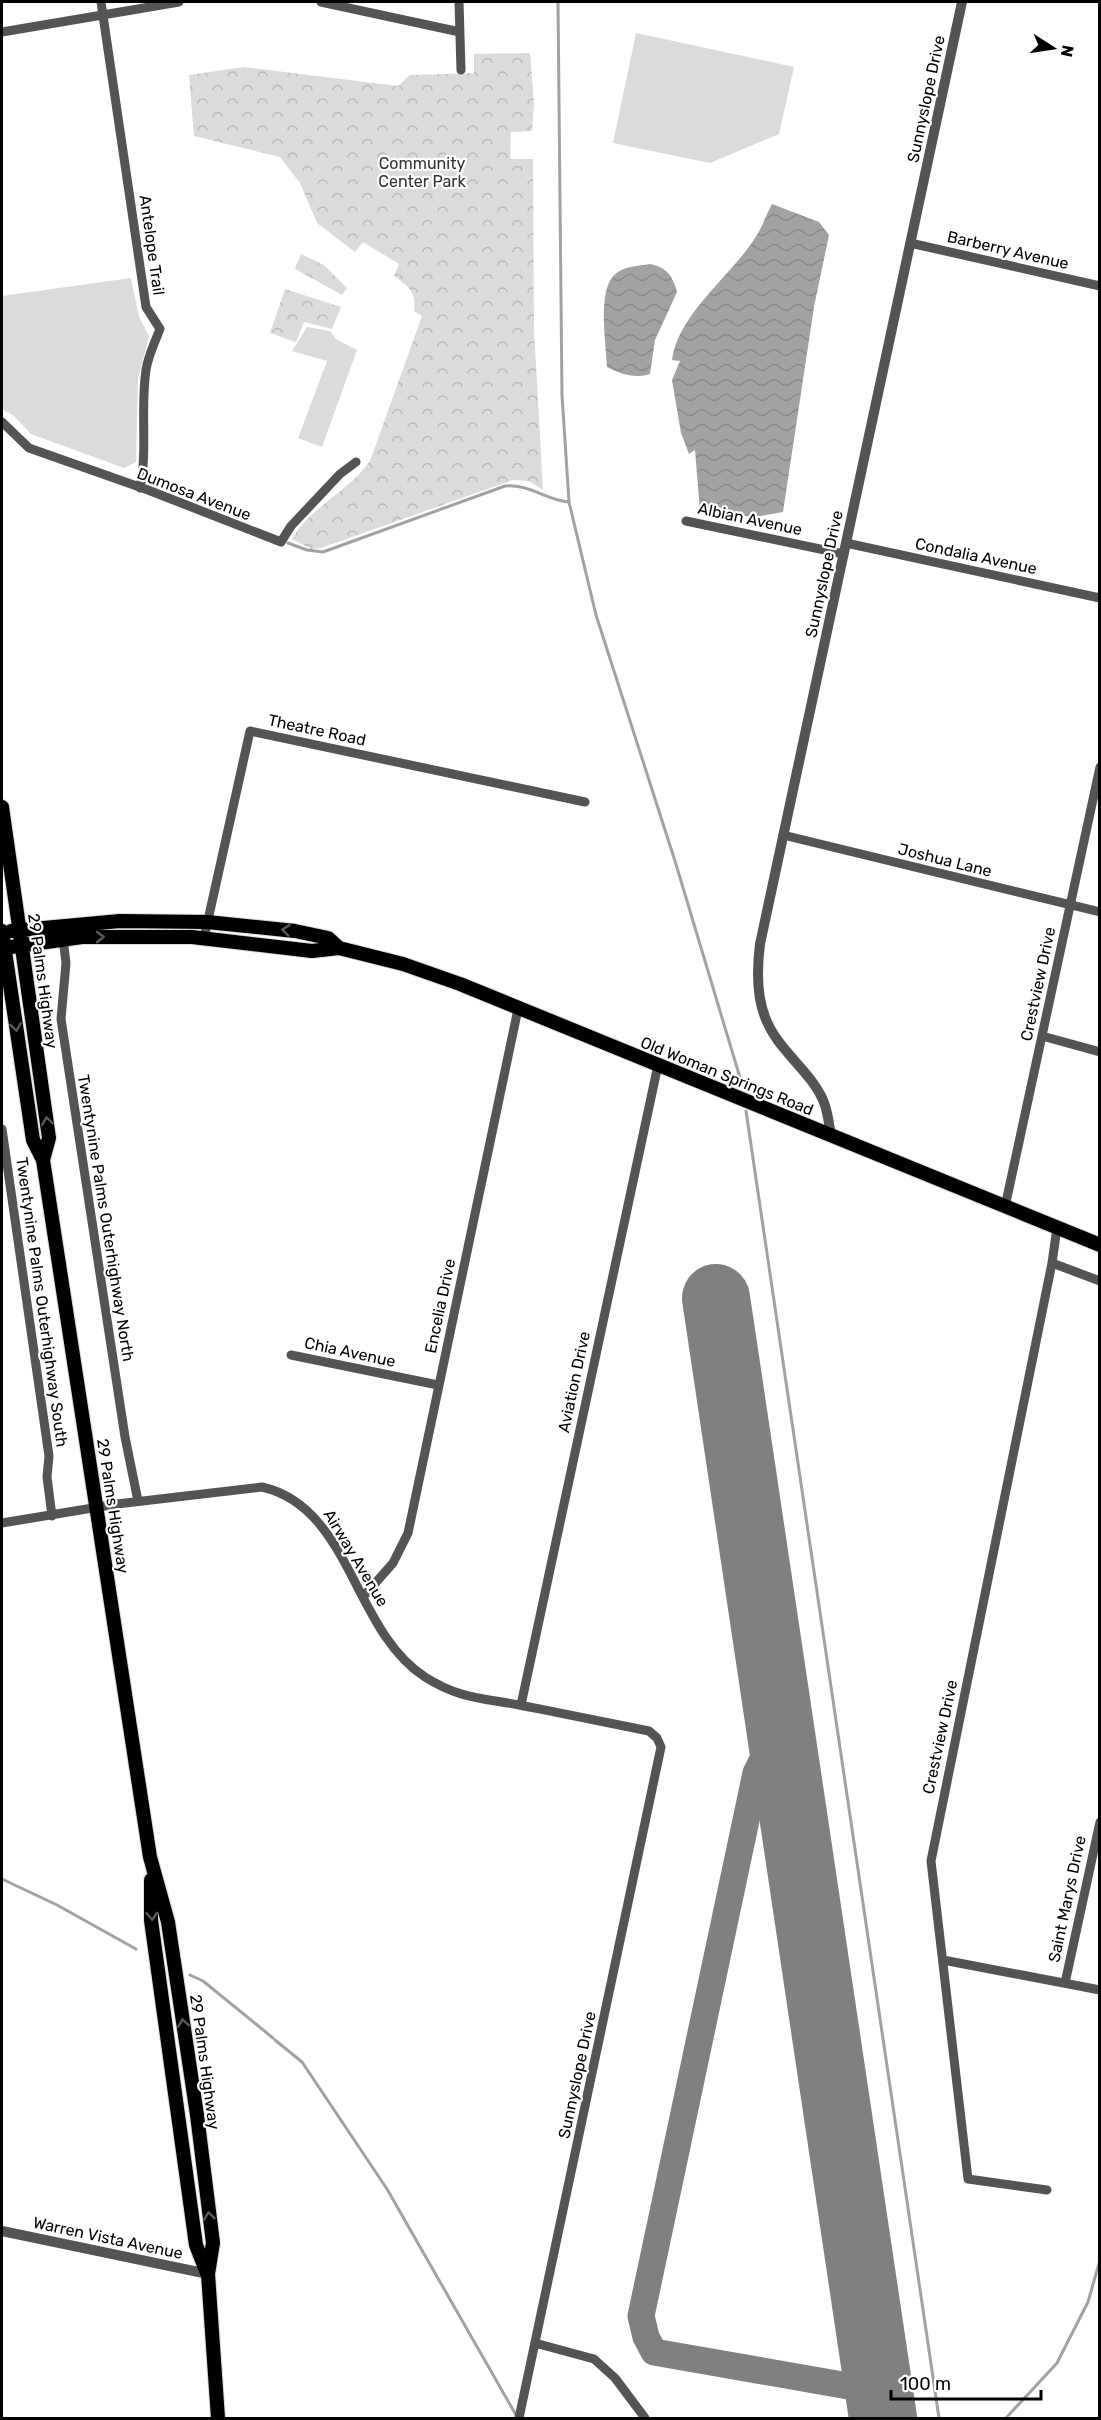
<svg xmlns="http://www.w3.org/2000/svg" width="1101" height="2420" font-family="Rubik,sans-serif">
  <style>
    .grass { fill: #dbdbdb }
    .park { fill: url(#park-crowns) }
    .water { fill: url(#water-waves) }
    .lines { fill: none; stroke-linecap: round; stroke-linejoin: round }
    .stream { stroke: #a2a2a2; stroke-width: 3 }
    .taxiway { stroke: #808080; stroke-width: 27 }
    .runway { stroke: #808080; stroke-width: 68 }
    .primary-casing { stroke: #dbdbdb; stroke-width: 16 }
    .minor { stroke: #545454; stroke-width: 9 }
    .tertiary { stroke: #545454; stroke-width: 10 }
    .primary { stroke: #000; stroke-width: 14 }
    .oneway { stroke: #595959 }
    .labels { text-anchor: middle; dominant-baseline: central; stroke-width: 4.5; stroke-linejoin: round; paint-order: stroke }
    .street-label { font-size: 16px; fill: #000; stroke: #fff }
    .park-label { font-size: 16px; fill: #323232; stroke: #fff }
  </style>
  <defs>
    <pattern id="park-crowns" width="20" height="18" patternUnits="userSpaceOnUse" patternTransform="scale(1.5)"><rect width="20" height="18" fill="#dbdbdb"/><path d="M2 6a3 3 0 1 1 6 0M12 15a3 3 0 1 1 6 0" fill="none" stroke="#bababa"/></pattern>
    <pattern id="water-waves" width="16" height="10" patternUnits="userSpaceOnUse" patternTransform="scale(1.5)"><rect width="16" height="10" fill="#a2a2a2"/><path d="M0 5q4-4 8 0t8 0" fill="none" stroke="#8a8a8a"/></pattern>
  </defs>
  <rect width="100%" height="100%" fill="#fff"/>
  <!-- grass -->
  <path class="grass" d="M636,33l158,34 -15,67 -69,29 -97,-20z
    M131,278l8,39 10,19 -11,43 -2,83 -12,6 -93,-34 -17,-18 -12,-7v-113z
    M307,327l23,4 6,8 21,11 -35,97 -24,-9 29,-77 -35,-10z"/>
  <!-- park -->
  <path class="park" d="M530,53l4,51 -2,27 -21,1 -1,27h23l1,171 9,160 -14,-9 -16,-1 -192,68 -10,1 -19,-10c18,-32 57,-48 78,-78l52,-145 -8,-5c3,-19 -6,-25 -20,-35l5,-12 -36,-22 -8,10 -38,-29 -17,-40 -20,-26 -86,-21 -5,-61 55,-8 154,19 12,-11 64,-2v-19z
    M301,254l23,11 23,23 -5,7 -47,-26z
    M285,289l56,18 -9,22 -28,-7 -8,20 -26,-9z"/>
  <!-- water -->
  <path class="water" d="M772,204l47,18 10,13 -15,72 -31,205 -28,5 -55,-6 -5,-61 -6,4 -8,-21 -9,-53 8,-19 -8,-1c6,-46 59,-84 83,-122 7,-10 11,-23 17,-34z
    M650,264c17,3 23,13 27,28l-22,48 -5,34c-16,5 -29,0 -43,-7 -1,-24 -11,-82 11,-95 9,-6 22,-6 32,-8z"/>
  <g class="lines">
    <!-- stream -->
    <path class="stream" d="M558,2l4,393 7,107 27,113 79,246 69,230
      M288,543l19,7 16,2 182,-66c25,-2 41,14 64,16
      M746,1111l193,1307
      M2,1879l55,26 79,44
      M190,1975l13,6 70,57
      M275,2040l27,22 85,127 129,226
      M1006,2418l51,-55 31,-61 12,-42"/>
    <!-- taxiway -->
    <path class="taxiway" d="M782,1748l-15,3 -11,22 -115,543 5,21 8,15 200,35 27,20
      M854,2387l16,-9 5,-12"/>
    <!-- runway -->
    <path class="runway" d="M716,1298l167,1120"/>
    <!-- primary casing -->
    <g class="primary-casing">
      <path id="primary" d="M2,807l47,331 -6,22
        M2,931l31,209 10,20 107,697 18,65 29,193 16,128 -5,31 10,144
        M11,931l109,-10 87,1 88,9 33,7 11,10
        M4,948l78,-11h110l120,14 27,-3 64,16 57,20 640,261
        M151,1880v40l45,325 11,28"/>
    </g>
    <!-- minor -->
    <path class="minor" d="M101,2l45,305 14,22c-5,13 -12,27 -14,41 -6,39 2,79 -6,118
      M321,2l139,30
      M459,2l2,68
      M2,32l177,-30
      M910,243l190,43
      M2,422l27,26 119,42 133,52 10,-16 49,-52 16,-12
      M686,521l158,33
      M846,543l254,55
      M783,835l317,77
      M204,938l46,-207 335,71
      M63,939l3,24 -5,56 64,418 13,64
      M1042,1036l58,16
      M2,1129l47,327 -2,21 5,39
      M1005,1207l95,-440
      M1052,1263l48,18
      M291,1355l147,30
      M2,1523l115,-19 145,-17c89,20 91,144 163,190 36,23 61,21 99,29 42,8 84,17 125,25l8,7 4,9 -142,671
      M363,1597l30,-34 15,-30 110,-524
      M521,1705l137,-640
      M943,1960l157,30
      M1065,1983l35,-161
      M1047,2190l-79,-11 -37,-318 121,-598 5,-35
      M535,2343l59,16 21,19 30,40"/>
    <!-- tertiary -->
    <path class="tertiary" d="M831,1136c-2,-11 -3,-25 -8,-36 -14,-31 -46,-50 -58,-83 -9,-23 -8,-49 -5,-73l202,-942
      M2,2231l206,43"/>
    <!-- primary -->
    <use href="#primary" class="primary"/>
  </g>
  <!-- one-way arrows -->
  <defs><path id="oneway-chevron" d="M-2-3.5L2.5 0L-2 3.5" fill="none" stroke-width="1.6" stroke-linecap="round" stroke-linejoin="round" transform="scale(1.5)"/></defs>
  <g class="oneway">
    <use href="#oneway-chevron" transform="translate(286 930) rotate(-173)"/>
    <use href="#oneway-chevron" transform="translate(100 937) rotate(-1)"/>
    <use href="#oneway-chevron" transform="translate(16 1027) rotate(81)"/>
    <use href="#oneway-chevron" transform="translate(47 1121) rotate(-98)"/>
    <use href="#oneway-chevron" transform="translate(152 1916) rotate(87)"/>
    <use href="#oneway-chevron" transform="translate(183 2023) rotate(-99)"/>
    <use href="#oneway-chevron" transform="translate(209 2216) rotate(-97)"/>
  </g>
  <g class="labels">
    <!-- street labels -->
    <g class="street-label">
      <text transform="translate(926 99) rotate(-78)">Sunnyslope Drive</text>
      <text transform="translate(152 245) rotate(82)">Antelope Trail</text>
      <text transform="translate(1008 250) rotate(13)">Barberry Avenue</text>
      <text transform="translate(194 494) rotate(21)">Dumosa Avenue</text>
      <text transform="translate(750 519) rotate(12)">Albian Avenue</text>
      <text transform="translate(976 556) rotate(12)">Condalia Avenue</text>
      <text transform="translate(824 574) rotate(-78)">Sunnyslope Drive</text>
      <text transform="translate(317 730) rotate(12)">Theatre Road</text>
      <text transform="translate(945 860) rotate(14)">Joshua Lane</text>
      <text transform="translate(43 981) rotate(82)">29 Palms Highway</text>
      <text transform="translate(1038 984) rotate(-78)">Crestview Drive</text>
      <text transform="translate(727 1076) rotate(22)">Old Woman Springs Road</text>
      <text transform="translate(106 1218) rotate(81)">Twentynine Palms Outerhighway North</text>
      <text transform="translate(42 1302) rotate(82)">Twentynine Palms Outerhighway South</text>
      <text transform="translate(440 1306) rotate(-78)">Encelia Drive</text>
      <text transform="translate(350 1352) rotate(12)">Chia Avenue</text>
      <text transform="translate(574 1382) rotate(-78)">Aviation Drive</text>
      <text transform="translate(113 1506) rotate(81)">29 Palms Highway</text>
      <text transform="translate(356 1558) rotate(59)">Airway Avenue</text>
      <text transform="translate(940 1737) rotate(-78)">Crestview Drive</text>
      <text transform="translate(1067 1899) rotate(-78)">Saint Marys Drive</text>
      <text transform="translate(205 2062) rotate(82)">29 Palms Highway</text>
      <text transform="translate(577 2075) rotate(-78)">Sunnyslope Drive</text>
      <text transform="translate(108 2238) rotate(12)">Warren Vista Avenue</text>
    </g>
    <!-- park labels -->
    <g class="park-label">
      <text x="422" y="163">Community<tspan x="422" dy="18">Center Park</tspan></text>
    </g>
  </g>
  <!-- border -->
  <rect width="1101" height="2420" fill="none" stroke="#000000" stroke-width="6"/>
  <!-- north arrow -->
  <g transform="translate(1053 48) rotate(102)" stroke="#ffffff" stroke-width="4.5" paint-order="stroke">
  <path d="M0-4.5L10 22L0 15L-10 22Z" fill="#000000"/>
  <text y="-9" font-size="16" font-weight="bold" text-anchor="middle" fill="#000000">N</text>
  </g>
  <!-- scale -->
  <path d="M891 2390v9h150v-9" fill="none" stroke="#000000" stroke-width="3"/>
  <text x="900" y="2390" font-size="18" fill="#000000" stroke="#ffffff" stroke-width="4.5" paint-order="stroke">100 m</text>
</svg>
